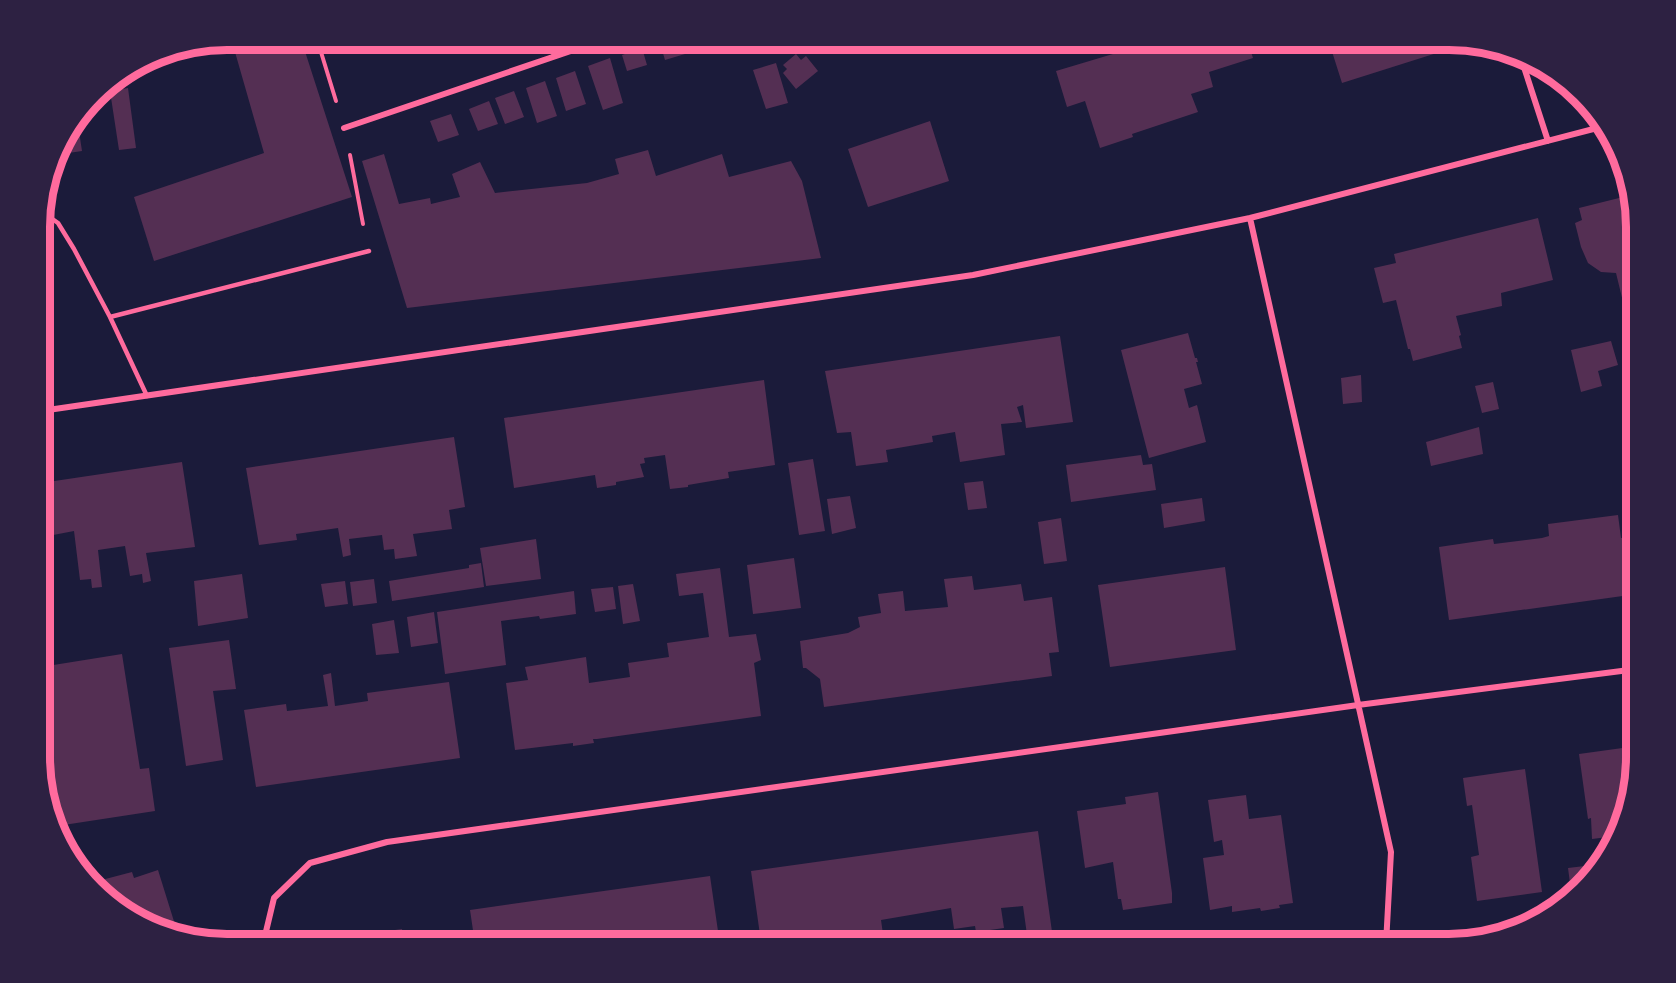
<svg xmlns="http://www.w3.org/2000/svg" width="1676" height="983" font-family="'Titillium Web',sans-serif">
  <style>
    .building { fill: #542f53 }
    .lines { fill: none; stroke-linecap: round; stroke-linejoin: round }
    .path { stroke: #ff6b9d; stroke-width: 4 }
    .service { stroke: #ff6b9d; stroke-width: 4.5 }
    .minor { stroke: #ff6b9d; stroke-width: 6 }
    .rim { fill: none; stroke: #ff6b9d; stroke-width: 8 }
  </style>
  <rect width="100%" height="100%" fill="#1b1b3a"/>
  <!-- building -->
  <path class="building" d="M226,39h75l51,158 -198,64 -20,-64 130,-44 -31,-108 -5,1z
    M673,39h7l5,15 -20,6 -5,-17z
    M1187,39h60l6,19 -44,14 4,15 -22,7 7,18 -66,22 1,3 -33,11 -15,-47 -18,6 -11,-36 97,-29 4,10 31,-11z
    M1328,39h108l4,13 -98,31z
    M642,48l5,17 -20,6 -5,-16z
    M796,54l5,6 5,-4 12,15 -22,18 -13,-16 4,-4 -4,-4z
    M610,58l13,45 -20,7 -15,-44z
    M776,63l12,40 -22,6 -13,-39z
    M575,71l11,33 -20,7 -10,-33z
    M545,81l12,35 -20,7 -11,-35z
    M128,88l8,60 -17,2 -9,-59z
    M514,91l10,26 -19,7 -10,-26z
    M489,101l9,23 -20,7 -9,-22z
    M451,114l8,21 -21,7 -8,-21z
    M77,118l5,33 -27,4 3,-12z
    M930,121l19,60 -81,26 -20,-58z
    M648,150l8,26 66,-22 7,23 62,-16 11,20 19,77 -414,50 -45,-147 22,-7 15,50 31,-6 1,6 29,-7 -8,-23 28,-12 15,31 92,-10 32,-9 -4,-15z
    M1631,195l6,19v91l-10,2v-2l-3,1 -8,-33 -15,-1 -13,-9 -7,-16 -6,-24 7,-3 -3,-12z
    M1538,218l15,62 -52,13 1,13 -46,10 5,19 -2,1 3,12 -49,13 -3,-12h-2l-12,-49 -13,3 -9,-35 22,-5 -2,-9z
    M1188,333l7,25h2l1,4h-2l6,22 -18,5 5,19 8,-3 9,37 -57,16 -28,-108z
    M1060,336l13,86 -47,6 -3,-23 -6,2 5,15 -21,2 4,31 -45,7 -5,-30 -23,4 1,6 -47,8 2,12 -32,4 -5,-34 -14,1 -12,-62z
    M1611,341l7,24 -20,6 4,15 -21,6 -10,-42z
    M1361,375l1,27 -19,2 -2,-26z
    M764,380l11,85 -47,7 1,6 -41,7v2l-18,2 -5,-34 -21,3 1,5 -5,1 4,13 -28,5v3l-19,3 -2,-13 -81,13 -10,-70z
    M1493,382l6,27 -17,4 -7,-27z
    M1479,427l4,27 -52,12 -5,-24z
    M454,437l11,70 -16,3 3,19 -39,5 4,22 -22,3 -1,-10 -10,1 -2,-15 -33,4 2,16 -8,2 -5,-29 -42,6 1,6 -38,5 -13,-77z
    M1141,455l2,10 9,-1 4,26 -85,12 -5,-37z
    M813,459l12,72 -26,4 -11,-72z
    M182,462l13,85 -49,6 5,28 -8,2 -1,-9 -12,2 -5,-30 -27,4 4,37 -10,1 -1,-9 -11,1 -6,-49 -26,5 4,28 -11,1v-82z
    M983,481l4,27 -19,2 -4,-27z
    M850,496l6,32 -24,6 -5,-35z
    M1202,498l3,23 -41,7 -3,-24z
    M1618,515l3,23 16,-2v58l-188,26 -10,-73 54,-8 1,5 48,-6 7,-2 -1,-12z
    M1061,518l6,43 -23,3 -6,-42z
    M536,539l5,40 -55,7 -6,-38z
    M794,558l7,50 -48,6 -6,-49z
    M481,563l3,24 -92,14 -3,-20 80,-13v-3z
    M1225,567l11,83 -126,17 -12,-82z
    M720,568l9,69 27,-3 5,26 -7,3 7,53 -164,23h-4l1,4 -21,3v-3l-58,7 -9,-67 22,-3 -3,-13 61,-10 3,26 41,-6 -2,-14 41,-6 -2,-14 42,-6 -6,-44 -24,3 -3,-22z
    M242,574l6,44 -50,8 -4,-45z
    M972,576l2,14 47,-6 3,17 28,-4 7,55 -10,1 3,23 -228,31 -4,-28 -14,-11h-3l-3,-27 48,-8 12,-6 -2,-10 23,-4 -3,-19 25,-3 2,20 43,-4 -4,-28z
    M374,579l3,24 -24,3 -3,-24z
    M345,581l3,23 -23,3 -4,-23z
    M633,584l7,37 -17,3 -5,-38z
    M613,587l3,22 -21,3 -4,-23z
    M574,591l2,23 -36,5 -1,-3 -38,5 5,44 -61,9 -8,-62z
    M434,612l4,31 -27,4 -4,-30z
    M394,620l5,33 -23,2 -4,-31z
    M229,640l7,49 -23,2 10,69 -37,6 -17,-118z
    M122,654l18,115 9,-1 6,43 -98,15 -14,-44h7l-9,-69v-46z
    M331,673l4,33 33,-5 -1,-8 82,-11 11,76 -204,29 -12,-77 42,-6 1,7 41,-5 -5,-31z
    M1637,746v23l-21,67 -24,3 -1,-21 -3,1 -9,-65z
    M1525,769l17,123 -65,9 -6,-44 8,-2 -7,-50 -5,1 -4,-28z
    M1158,792l14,101v10l-49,7 -2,-11h-3l-5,-37 -28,6 -8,-57 49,-7 -1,-7z
    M1246,795l3,24 32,-4 12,88 -14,2 1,3 -19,3 -1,-3 -28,4v-6l-22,4 -7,-52 21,-3 -2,-15 -8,2 -6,-42z
    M1038,831l15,108 -25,3 -5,-36 -22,2 3,20 -28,4 -1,-6 -21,3 -3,-21 -70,12 3,21 -19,3h-79l-3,-13 -23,4 -9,-64z
    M1593,865l1,4 -23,22 -3,-23z
    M158,870l19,61 -45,-12 -38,-37 38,-10 2,6z
    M710,876l9,62 -28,6h-216l-5,-34z
    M402,929l2,15h-51l-1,-8z"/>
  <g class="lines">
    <!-- path -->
    <path class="path" d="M317,39l19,62
      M350,155l13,69"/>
    <!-- service -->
    <path class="service" d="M41,211l17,12 16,26 36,68 37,79
      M110,317l259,-66"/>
    <!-- minor -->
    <path class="minor" d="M549,39l6,17
      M1521,58l27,83
      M344,128l262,-89
      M1250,218l141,634 -5,92
      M41,411l932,-136 277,-57 355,-92
      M263,944l11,-46 36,-35 77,-21 971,-137 279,-36"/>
  </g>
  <!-- crop -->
  <path d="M0 0H1676V983H0ZM227 50H1449A177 177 0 0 1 1626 227V757A177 177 0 0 1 1449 934H227A177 177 0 0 1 50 757V227A177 177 0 0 1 227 50Z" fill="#2d2142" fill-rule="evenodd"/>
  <path class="rim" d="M227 50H1449A177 177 0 0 1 1626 227V757A177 177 0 0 1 1449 934H227A177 177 0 0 1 50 757V227A177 177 0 0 1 227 50Z"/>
</svg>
